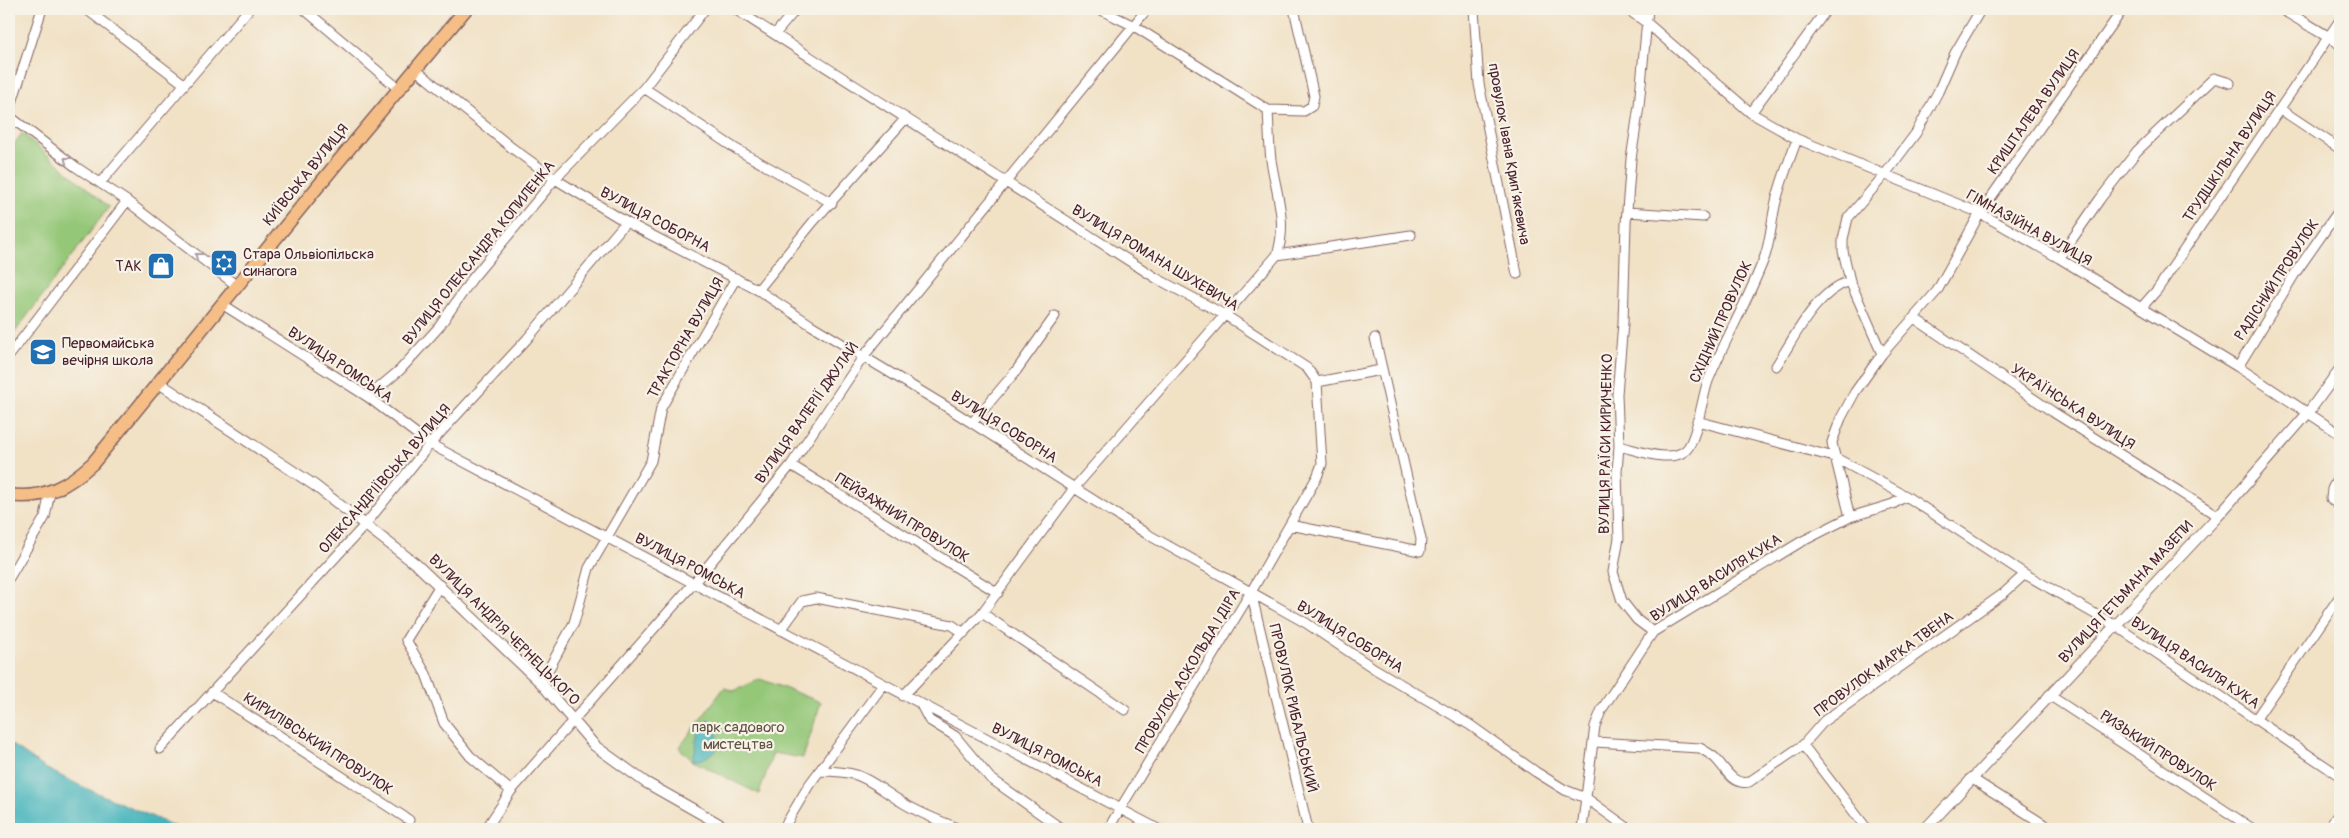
<svg xmlns="http://www.w3.org/2000/svg" width="2349" height="838" font-family="Pangolin,sans-serif">
  <style>
    .green { fill: #94c778; stroke: #6f7352 }
    .water { fill: #44b4bc; stroke: #476a74 }
    .lines { fill: none; stroke-linecap: round; stroke-linejoin: round }
    .minor-casing { stroke: #846361; stroke-width: 11 }
    .tertiary-casing { stroke: #846361; stroke-width: 12 }
    .primary-casing { stroke: #846361; stroke-width: 15 }
    .minor { stroke: #fff; stroke-width: 9 }
    .tertiary { stroke: #fff; stroke-width: 10 }
    .primary { stroke: #f6be87; stroke-width: 12 }
    .oneway { stroke: #ae9aa0 }
    .labels { text-anchor: middle; dominant-baseline: central; stroke-width: 4.5; stroke-linejoin: round; paint-order: stroke }
    .street-label { font-size: 15px; fill: #4a1f2b; stroke: #f7f3e8 }
    .poi-label { font-size: 15px; fill: #4a1f2b; stroke: #f7f3e8; text-anchor: start }
    .park-label { font-size: 15px; fill: #605142; stroke: #f7f3e8 }
  </style>
  <rect width="100%" height="100%" fill="#f7f3e8"/>
  <filter id="ink" filterUnits="userSpaceOnUse"><feTurbulence type="fractalNoise" baseFrequency=".02" numOctaves="2"/><feDisplacementMap in="SourceGraphic" scale="10" xChannelSelector="R" yChannelSelector="G"/><feConvolveMatrix kernelMatrix="1 2 1 2 8 2 1 2 1" color-interpolation-filters="sRGB"/></filter>
  <filter id="wash" filterUnits="userSpaceOnUse"><feTurbulence type="fractalNoise" baseFrequency=".0096" numOctaves="4" result="noise"/><feDisplacementMap in="SourceGraphic" scale="20" xChannelSelector="R" yChannelSelector="G"/><feGaussianBlur stdDeviation="1.12" result="paint"/><feColorMatrix in="noise" values="0 0 0 0 0 0 0 0 0 0 0 0 0 0 0 0 0 1.4 0 .05"/><feComposite in="paint" operator="in"/></filter>
  <g filter="url(#wash)">
    <rect width="100%" height="100%" fill="#f1e1c5"/>
    <!-- green -->
    <path class="green" d="M22,133l87,74 -100,133v-188z
      M760,679l61,23 -18,56 -30,-5 -14,41 -66,-33 -14,-13 45,-60 10,3z"/>
    <!-- water -->
    <path class="water" d="M709,720l9,9 -2,22 -13,8 -10,2 7,-35z
      M9,743l36,25 36,18 100,43h-172z"/>
  </g>
  <g filter="url(#ink)">
    <g class="lines">
      <!-- minor casing -->
      <g class="minor-casing">
        <path id="minor" d="M86,9l98,75
          M304,9l95,80
          M735,9l421,269 69,37 82,53 10,14 5,82 -5,13 -66,115 -143,237
          M1099,9l35,17 134,84
          M1474,9l5,75 38,190
          M1627,9l20,14 104,90 46,26 183,74 79,45 179,109 102,67
          M1648,9l-9,97 -8,53 -5,64 -3,100 -6,71 2,52 -2,26 2,66 -6,34 9,29 15,19 16,12
          M775,34l21,-25
          M415,69l97,79 43,31 71,43 132,68 53,35 131,79 205,130 159,89 69,46 95,56 66,47 29,18 21,8 43,31
          M644,88l92,61 96,54
          M2280,109l60,40
          M1268,110l36,1 8,-5 2,-10 -20,-87
          M9,112l33,-103
          M1751,113l76,-104
          M9,116l67,51 51,34 110,85
          M100,183l149,-174
          M1627,212l76,5
          M1277,255l134,-20
          M2059,258l41,-59 37,-48 77,-73 16,5
          M758,290l55,-68 93,-104
          M222,304l146,93 62,47 728,385
          M2141,308l16,-18 183,-270
          M1914,318l139,94 165,104
          M1882,354l-32,-73 -7,-30v-12l5,-21 38,-45 30,-40 22,-41 17,-39 26,-44
          M9,356l118,-155
          M1776,366c19,-29 39,-74 74,-85
          M2238,367l58,-95 44,-63
          M1317,382l64,-12
          M368,397l32,-27 39,-43 33,-48 83,-100 89,-91 61,-79
          M1697,421l137,36 72,39 119,78 91,52 224,150
          M972,423l44,-52 39,-55
          M1619,446c18,4 51,18 67,4 11,-11 16,-52 22,-69 17,-42 41,-82 57,-125 5,-15 6,-29 9,-45 4,-24 15,-49 23,-72
          M791,465l207,128
          M2340,474l-8,15 -1,10 9,8
          M1850,517l-17,-69 -1,-6 9,-24 14,-26 27,-38 55,-63 43,-78 143,-204
          M1290,525l130,26 1,-12 -46,-201
          M9,578l36,-61 5,-25
          M440,585l-34,55 20,34 18,49 26,33 41,35
          M1251,592l57,237
          M982,613l143,97
          M781,630l21,-29 14,-3 136,27 12,8
          M541,683l33,-60 15,-55 62,-107 10,-53 75,-130
          M212,692l197,128
          M2049,695l204,134
          M903,696l79,-83 93,-126 202,-232c11,-33 -1,-62 -6,-95 -2,-16 -2,-33 -3,-50
          M921,705l8,15 26,16 35,42 72,51
          M2255,720l85,-124
          M1594,742l106,6c5,3 10,6 14,9 11,10 18,29 35,25l54,-37 21,-24 179,-127 22,-20
          M1803,745l64,84
          M160,749l205,-224 65,-81 97,-105 99,-117
          M819,771c45,0 46,8 81,30 18,12 40,20 60,28
          M1971,778l80,51
          M486,829l25,-38 182,-207 98,-119 72,-108 284,-348
          M783,829l26,-44 74,-100
          M1582,829l13,-103 7,-17 51,-77 146,-89 51,-26 43,-13 13,-8
          M2327,829l13,-17"/>
      </g>
      <!-- tertiary casing -->
      <g class="tertiary-casing">
        <path id="tertiary" d="M2282,9l58,35
          M159,383l155,102 103,80 124,118 54,63 50,36 83,47
          M1925,829l293,-313 90,-103 32,-44"/>
      </g>
      <!-- primary casing -->
      <g class="primary-casing">
        <path id="primary" d="M9,495c35,5 59,-9 84,-32l244,-300 129,-154"/>
      </g>
      <!-- minor -->
      <use href="#minor" class="minor"/>
      <!-- tertiary -->
      <use href="#tertiary" class="tertiary"/>
      <!-- primary -->
      <use href="#primary" class="primary"/>
    </g>
    <!-- one-way arrows -->
    <defs><path id="oneway-chevron" d="M-2-3.5L2.5 0L-2 3.5" fill="none" stroke-width="1.6" stroke-linecap="round" stroke-linejoin="round" transform="scale(1.25)"/></defs>
    <g class="oneway">
      <use href="#oneway-chevron" transform="translate(67 160) rotate(-143)"/>
      <use href="#oneway-chevron" transform="translate(198 256) rotate(-142)"/>
    </g>
  </g>
  <!-- icons -->
  <defs>
    <g id="synagogue-square" transform="scale(1.4375)"><rect x="-9" y="-9" width="18" height="18" rx="4" fill="#1f6fb2" stroke="#f7f3e8"/><path d="M0-6.5L5.6 3.2H-5.6ZM0 6.5L5.6-3.2H-5.6Z" fill="#fff"/></g>
    <g id="shop-square" transform="scale(1.4375)"><rect x="-9" y="-9" width="18" height="18" rx="4" fill="#1f6fb2" stroke="#f7f3e8"/><path d="M-5-2.5h2.3a2.7 3.5 0 0 1 5.4 0H5L5.5 6h-11ZM-1.5-2.5h3a1.5 2.3 0 0 0-3 0Z" fill="#fff"/></g>
    <g id="school-square" transform="scale(1.4375)"><rect x="-9" y="-9" width="18" height="18" rx="4" fill="#1f6fb2" stroke="#f7f3e8"/><path d="M0-5L7-2L0 1L-7-2ZM-4 1L0 2.5L4 1V4Q0 6-4 4Z" fill="#fff"/></g>
  </defs>
  <g fill-rule="evenodd">
    <use href="#synagogue-square" x="224" y="263"/>
    <use href="#shop-square" x="161" y="266"/>
    <use href="#school-square" x="43" y="352"/>
  </g>
  <g class="labels">
    <!-- street labels -->
    <g class="street-label">
      <text transform="translate(2034 112) rotate(-55)">КРИШТАЛЕВА ВУЛИЦЯ</text>
      <text transform="translate(1509 154) rotate(80)">провулок Івана Крипʼякевича</text>
      <text transform="translate(2230 157) rotate(-56)">ТРУДШКІЛЬНА ВУЛИЦЯ</text>
      <text transform="translate(306 175) rotate(-51)">КИЇВСЬКА ВУЛИЦЯ</text>
      <text transform="translate(655 220) rotate(28)">ВУЛИЦЯ СОБОРНА</text>
      <text transform="translate(2029 228) rotate(29)">ГІМНАЗІЙНА ВУЛИЦЯ</text>
      <text transform="translate(479 253) rotate(-51)">ВУЛИЦЯ ОЛЕКСАНДРА КОПИЛЕНКА</text>
      <text transform="translate(1155 258) rotate(31)">ВУЛИЦЯ РОМАНА ШУХЕВИЧА</text>
      <text transform="translate(2277 280) rotate(-57)">РАДІСНИЙ ПРОВУЛОК</text>
      <text transform="translate(1721 322) rotate(-66)">СХІДНИЙ ПРОВУЛОК</text>
      <text transform="translate(686 338) rotate(-60)">ТРАКТОРНА ВУЛИЦЯ</text>
      <text transform="translate(340 365) rotate(34)">ВУЛИЦЯ РОМСЬКА</text>
      <text transform="translate(2073 407) rotate(33)">УКРАЇНСЬКА ВУЛИЦЯ</text>
      <text transform="translate(807 413) rotate(-55)">ВУЛИЦЯ ВАЛЕРІЇ ДЖУЛАЙ</text>
      <text transform="translate(1004 427) rotate(32)">ВУЛИЦЯ СОБОРНА</text>
      <text transform="translate(1606 444) rotate(-89)">ВУЛИЦЯ РАЇСИ КИРИЧЕНКО</text>
      <text transform="translate(385 479) rotate(-49)">ОЛЕКСАНДРІЇВСЬКА ВУЛИЦЯ</text>
      <text transform="translate(902 518) rotate(32)">ПЕЙЗАЖНИЙ ПРОВУЛОК</text>
      <text transform="translate(690 566) rotate(28)">ВУЛИЦЯ РОМСЬКА</text>
      <text transform="translate(1716 578) rotate(-32)">ВУЛИЦЯ ВАСИЛЯ КУКА</text>
      <text transform="translate(2126 592) rotate(-47)">ВУЛИЦЯ ГЕТЬМАНА МАЗЕПИ</text>
      <text transform="translate(504 630) rotate(45)">ВУЛИЦЯ АНДРІЯ ЧЕРНЕЦЬКОГО</text>
      <text transform="translate(1350 637) rotate(32)">ВУЛИЦЯ СОБОРНА</text>
      <text transform="translate(2195 663) rotate(34)">ВУЛИЦЯ ВАСИЛЯ КУКА</text>
      <text transform="translate(1884 664) rotate(-36)">ПРОВУЛОК МАРКА ТВЕНА</text>
      <text transform="translate(1188 671) rotate(-59)">ПРОВУЛОК АСКОЛЬДА І ДІРА</text>
      <text transform="translate(1293 708) rotate(77)">ПРОВУЛОК РИБАЛЬСЬКИЙ</text>
      <text transform="translate(318 744) rotate(33)">КИРИЛІВСЬКИЙ ПРОВУЛОК</text>
      <text transform="translate(2158 751) rotate(33)">РИЗЬКИЙ ПРОВУЛОК</text>
      <text transform="translate(1047 755) rotate(27)">ВУЛИЦЯ РОМСЬКА</text>
    </g>
    <!-- poi labels -->
    <g class="poi-label">
      <text x="243" y="254">Стара Ольвіопільска<tspan x="243" dy="17">синагога</tspan></text>
      <text x="142" y="266" text-anchor="end">ТАК</text>
      <text x="62" y="343">Первомайська<tspan x="62" dy="17">вечірня школа</tspan></text>
    </g>
    <!-- park labels -->
    <g class="park-label">
      <text x="738" y="727">парк садового<tspan x="738" dy="17">мистецтва</tspan></text>
    </g>
  </g>
  <!-- margin -->
  <rect width="2349" height="838" fill="none" stroke="#f7f3e8" stroke-width="30"/>
</svg>
